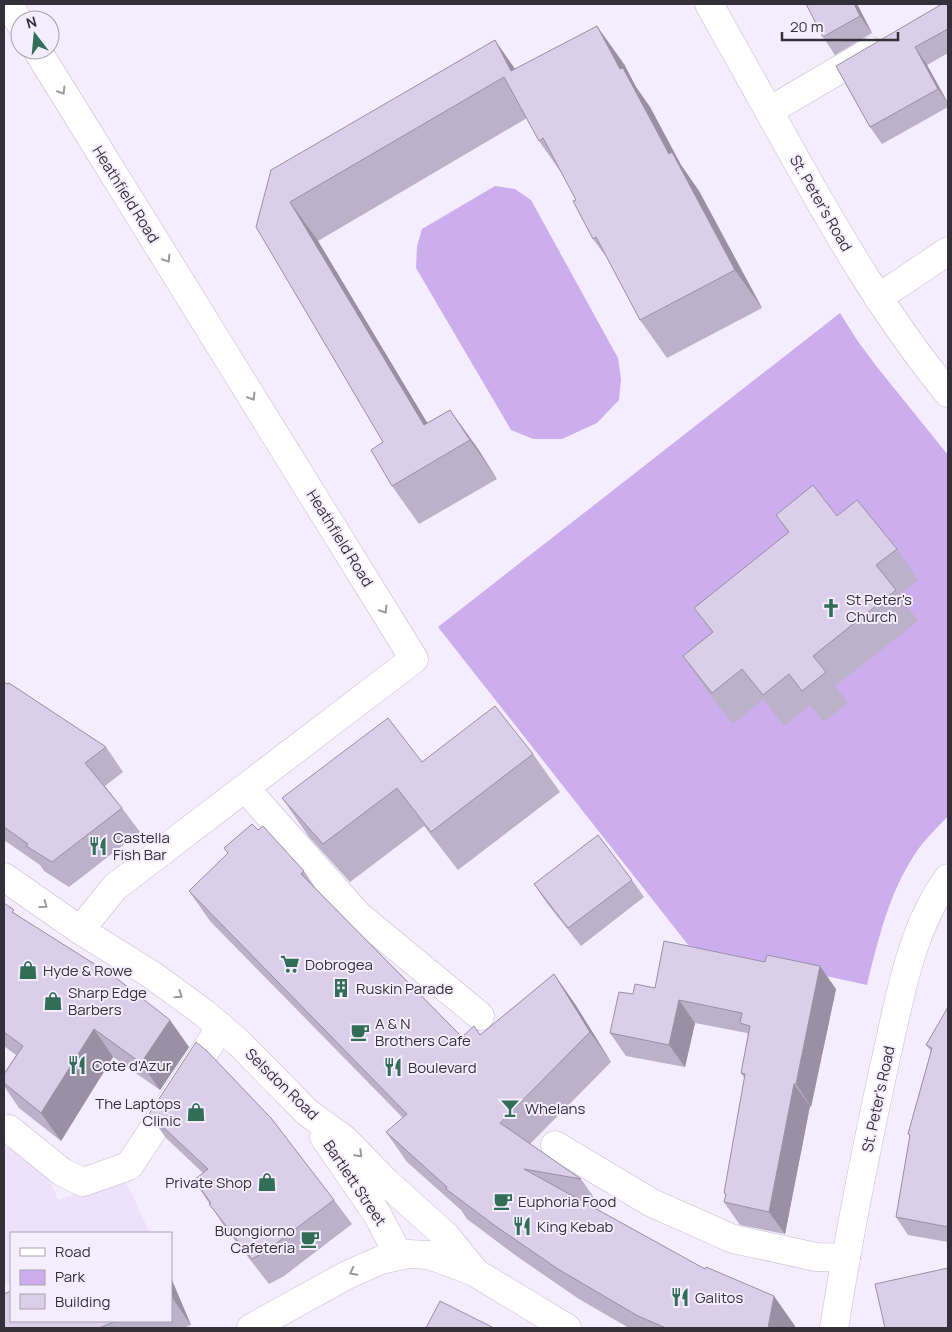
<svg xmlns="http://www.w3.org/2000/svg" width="952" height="1332" font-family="Manrope,sans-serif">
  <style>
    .built { fill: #ede1fc }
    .green { fill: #ccadee }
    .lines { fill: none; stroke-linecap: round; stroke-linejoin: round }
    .minor-casing { stroke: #c6bbd4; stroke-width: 29 }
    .major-casing { stroke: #c6bbd4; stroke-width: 29 }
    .minor { stroke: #fff; stroke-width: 28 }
    .major { stroke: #fff; stroke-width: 28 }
    .wall { fill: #bbb1c8 }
    .shaded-wall { fill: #9990a3 }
    .building { fill: #dacee9; stroke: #9990a3 }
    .oneway { stroke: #9a989c }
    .labels { text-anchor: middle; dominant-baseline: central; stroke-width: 4; stroke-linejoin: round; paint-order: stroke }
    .street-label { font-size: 15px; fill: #34303a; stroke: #f4edfd }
    .poi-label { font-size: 15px; fill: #34303a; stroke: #f4edfd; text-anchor: start }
  </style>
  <rect width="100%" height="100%" fill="#f4edfd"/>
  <!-- built -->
  <path class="built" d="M11,1147l37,31 10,22 65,-24 26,55 -7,2h-131v50l-7,2v-136z"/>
  <!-- green -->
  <path class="green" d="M495,186l20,3 16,11 87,158 3,21 -2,21 -22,23 -35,16h-29l-22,-9 -95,-162 1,-22 5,-17z
    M840,313l17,27 20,27 71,88v361c-11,12 -24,24 -33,38 -26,39 -37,86 -48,131l-178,-39 -251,-319z"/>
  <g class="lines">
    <!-- minor casing -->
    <g class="minor-casing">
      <path id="minor" d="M8,4l12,19
        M37,50l377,609 -299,228 -35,43
        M769,111l102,-60
        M878,298l70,-47
        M245,788l113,127 122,101
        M9,1129l53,43 21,10 46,-16 92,-139
        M555,1145l97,58 81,36 83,18 30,1"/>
    </g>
    <!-- major casing -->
    <g class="major-casing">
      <path id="major" d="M709,4c28,50 56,101 85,152 46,82 94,164 154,237
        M4,877l76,53 72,45 52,38 35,30 69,70 36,26 43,44 59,53 30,37 91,55
        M324,1137l53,77 22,42
        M251,1328l96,-53 34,-15 27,-6 21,1 46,17
        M834,1328c14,-87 31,-174 50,-261 15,-64 25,-135 64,-189"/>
    </g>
    <!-- minor -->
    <use href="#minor" class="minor"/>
    <!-- major -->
    <use href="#major" class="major"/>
  </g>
  <!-- wall -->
  <path class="wall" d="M857,4l15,29 -37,22 -12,-18z
    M948,4v49l-21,12 21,38v4l-66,37 -12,-17 -34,-61z
    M624,64l12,23 14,20 31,58 18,26 63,117 -95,50 -27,-38 -33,-62 -14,-19 -17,-39 -11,-22 -26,-37 -12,-23 -209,123 109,182 23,-13 28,39 19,30 -78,45 -27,-38 -9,-44 -112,-272 244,-101z
    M776,515l61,1 60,33 21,31 -19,15 19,26 -83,65 13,17 -24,19 -14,-17 -26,21 -21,-27 -30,25 -29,-37 -21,-31 29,-23 -18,-25 94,-75z
    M4,682l102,65 17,25 -18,14 17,22 18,24 -71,55 -25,-16 -4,-6 -36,-25z
    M533,754l27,38 -102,78 -34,-44 -74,56 -41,-45 -27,-39 140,-36z
    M258,830l46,41 13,19 145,147 18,-2 74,-61 21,30 36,58 -81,82 51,35 21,30 -7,-1 200,118v2h-166l-50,-29 -64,-44 -48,-36 -6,-9 -54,-48 -21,-30 17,-14 -193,-197 -21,-30 39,-37 -4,-6z
    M632,880l12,17 -63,49 -35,-44 -12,-18z
    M4,903l13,12 172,132 -29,43 -47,-33 -52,84 -42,-33 -15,-22v-12l12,-19 -12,-9z
    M655,988l181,1 -25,118 -1,-1 -25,128 -45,-9 -16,-23 2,-7 -2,-2 21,-114 -4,-6 7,-38 -1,-2 -52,-10 -10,44 -59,-11 -16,-23 23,-39z
    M948,1007v235l-40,-7 -12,-18 14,-80 -2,-3 23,-83 -5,-6z
    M149,1114l185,86 18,24 -68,52 -15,8 -43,-55 -32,-49 9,-7 -37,-35z
    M171,1278l20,47 -8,3h-179l7,-7h160z"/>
  <!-- shaded-wall -->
  <path class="shaded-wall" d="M854,4h3l15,29 -12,-17z
    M597,26l27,38 12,23 14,20 31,58 18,26 63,117 -27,-38 -115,-201z
    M495,40l27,39 -11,-8z
    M915,47l12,18 21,38 -10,-14z
    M290,202l28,39 128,213 -22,-29z
    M450,410l28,39 19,30 -27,-39z
    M820,966l16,23 -25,118 -15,-23z
    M554,974l21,30 36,58 -21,-30z
    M679,1000l16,23 -10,44 -16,-22z
    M170,1020l19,27 -29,43 -19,-27z
    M94,1029l19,28 -52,84 -20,-28z
    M794,1084l16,22 -25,128 -16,-22z
    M171,1278l20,47 -20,-29z
    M774,1296l21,30v2h-27z"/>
  <!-- building -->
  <path class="building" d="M806,4h48l6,12 -37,21z
    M942,4h6v25l-33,18 23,42 -68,38 -34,-61z
    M597,26l23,43 3,-1 46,86 3,-2 63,118 -95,50 -44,-83 -3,2 -20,-38 3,-1 -33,-62 -4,3 -35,-64 -214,125 134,223 26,-15 20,30 -78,46 -21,-36 12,-8 -127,-215 15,-57 224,-130 16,31z
    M813,485l24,31 20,-16 40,49 -21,16 20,25 -83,66 13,16 -24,19 -13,-17 -26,21 -21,-26 -30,24 -29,-37 30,-24 -19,-24 95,-76 -13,-17z
    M4,682l3,2 2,-1 97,64 -21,16 37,45 -70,54 -26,-16 2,-2 -24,-17z
    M495,706l38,48 -102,78 -34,-44 -74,56 -41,-46 106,-80 34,44z
    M252,824l6,6 5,-4 41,45 -3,3 161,163 12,-11 6,9 74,-61 36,58 -90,91 81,56 -57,-10 181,100 1,-2 68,29 -6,32h-102l-28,-12 -80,-47 -64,-44 -48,-36 1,-2 -61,-55 21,-18 -218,-223 39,-38 -4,-5z
    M598,835l34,45 -64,48 -34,-44z
    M4,903l10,7 -2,2 103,65 55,43 -29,43 -47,-34 -53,84 -37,-30v-9l19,-28 -19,-14z
    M664,941l101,21 2,-7 53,11 -24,118h-2l-25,128 -45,-10 2,-8 -2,-1 21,-119 -4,-1 9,-47 -10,-3 2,-10 -63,-13 -10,45 -59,-12 9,-41 14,2 2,-10 20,4z
    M948,1007v220l-52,-10 14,-82 -2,-1 24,-86 -6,-3z
    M196,1042l11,9 64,67 63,82 -68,51 -14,8 -43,-55 2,-1 -17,-23 14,-11 -59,-55z
    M948,1268v60h-63l-10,-44z
    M11,1291v30h105l-17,7h-95v-34z
    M440,1301l54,27h-68z"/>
  <!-- one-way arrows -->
  <defs><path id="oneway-chevron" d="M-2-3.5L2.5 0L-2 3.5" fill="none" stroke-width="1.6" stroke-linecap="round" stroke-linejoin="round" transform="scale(1.25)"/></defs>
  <g class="oneway">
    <use href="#oneway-chevron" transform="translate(62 91) rotate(58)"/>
    <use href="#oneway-chevron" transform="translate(167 259) rotate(58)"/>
    <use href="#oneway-chevron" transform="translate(252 397) rotate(58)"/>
    <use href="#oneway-chevron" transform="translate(384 610) rotate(58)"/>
    <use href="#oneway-chevron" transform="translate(44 905) rotate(36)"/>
    <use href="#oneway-chevron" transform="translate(179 995) rotate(35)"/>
    <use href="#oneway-chevron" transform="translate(359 1154) rotate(45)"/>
    <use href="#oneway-chevron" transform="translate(353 1272) rotate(153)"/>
  </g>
  <!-- icons -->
  <defs>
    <g id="church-bare" transform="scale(1.5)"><path d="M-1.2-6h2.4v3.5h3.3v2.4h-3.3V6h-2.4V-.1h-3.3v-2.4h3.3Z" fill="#326d57" stroke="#f4edfd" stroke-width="2.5" paint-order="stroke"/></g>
    <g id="restaurant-bare" transform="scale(1.5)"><path d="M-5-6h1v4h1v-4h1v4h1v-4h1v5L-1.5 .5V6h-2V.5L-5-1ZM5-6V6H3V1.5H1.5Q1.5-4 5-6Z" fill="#326d57" stroke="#f4edfd" stroke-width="2.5" paint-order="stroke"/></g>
    <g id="supermarket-bare" transform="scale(1.5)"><path d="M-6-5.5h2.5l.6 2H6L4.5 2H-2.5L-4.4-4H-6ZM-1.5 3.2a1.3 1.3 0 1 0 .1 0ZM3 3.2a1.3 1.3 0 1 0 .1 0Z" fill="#326d57" stroke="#f4edfd" stroke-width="2.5" paint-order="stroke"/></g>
    <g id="shop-bare" transform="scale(1.5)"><path d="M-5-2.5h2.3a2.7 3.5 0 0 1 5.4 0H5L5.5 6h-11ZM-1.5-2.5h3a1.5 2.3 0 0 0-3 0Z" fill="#326d57" stroke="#f4edfd" stroke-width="2.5" paint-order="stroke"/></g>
    <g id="building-bare" transform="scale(1.5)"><path d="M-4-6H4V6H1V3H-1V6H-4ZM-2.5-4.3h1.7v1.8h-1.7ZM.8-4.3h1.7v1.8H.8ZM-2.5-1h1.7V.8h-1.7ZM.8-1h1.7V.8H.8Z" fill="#326d57" stroke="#f4edfd" stroke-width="2.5" paint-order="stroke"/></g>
    <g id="cafe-bare" transform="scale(1.5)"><path d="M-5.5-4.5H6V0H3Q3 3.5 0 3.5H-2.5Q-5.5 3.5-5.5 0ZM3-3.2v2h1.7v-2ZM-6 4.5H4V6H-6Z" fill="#326d57" stroke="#f4edfd" stroke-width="2.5" paint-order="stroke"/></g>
    <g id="bar-bare" transform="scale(1.5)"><path d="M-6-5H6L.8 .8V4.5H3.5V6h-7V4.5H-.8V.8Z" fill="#326d57" stroke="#f4edfd" stroke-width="2.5" paint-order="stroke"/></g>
  </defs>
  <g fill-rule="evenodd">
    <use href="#church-bare" x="831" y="608"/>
    <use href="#restaurant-bare" x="98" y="846"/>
    <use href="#supermarket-bare" x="290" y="964"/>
    <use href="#shop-bare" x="28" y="970"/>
    <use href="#building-bare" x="341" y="988"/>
    <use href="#shop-bare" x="53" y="1001"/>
    <use href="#cafe-bare" x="360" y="1032"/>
    <use href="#restaurant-bare" x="77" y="1065"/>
    <use href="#restaurant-bare" x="393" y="1067"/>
    <use href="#bar-bare" x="510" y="1108"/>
    <use href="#shop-bare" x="196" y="1112"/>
    <use href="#shop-bare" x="267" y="1182"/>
    <use href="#cafe-bare" x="503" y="1201"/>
    <use href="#restaurant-bare" x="522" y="1226"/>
    <use href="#cafe-bare" x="310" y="1239"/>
    <use href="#restaurant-bare" x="680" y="1297"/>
  </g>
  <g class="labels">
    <!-- street labels -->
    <g class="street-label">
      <text transform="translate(126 194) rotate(58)">Heathfield Road</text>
      <text transform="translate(821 203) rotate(60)">St. Peter's Road</text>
      <text transform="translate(340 538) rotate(58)">Heathfield Road</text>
      <text transform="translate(282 1084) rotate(44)">Selsdon Road</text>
      <text transform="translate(878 1099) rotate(-78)">St. Peter's Road</text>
      <text transform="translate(355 1183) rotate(56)">Bartlett Street</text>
    </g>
    <!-- poi labels -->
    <g class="poi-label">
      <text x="846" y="599">St Peter's<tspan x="846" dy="17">Church</tspan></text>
      <text x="113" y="837">Castella<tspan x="113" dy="17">Fish Bar</tspan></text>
      <text x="305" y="964">Dobrogea</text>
      <text x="43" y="970">Hyde &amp; Rowe</text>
      <text x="356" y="988">Ruskin Parade</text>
      <text x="68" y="992">Sharp Edge<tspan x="68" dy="17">Barbers</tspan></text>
      <text x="375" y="1023">A &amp; N<tspan x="375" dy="17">Brothers Cafe</tspan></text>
      <text x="92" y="1065">Cote d'Azur</text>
      <text x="408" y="1067">Boulevard</text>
      <text x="181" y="1103" text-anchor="end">The Laptops<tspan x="181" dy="17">Clinic</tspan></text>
      <text x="525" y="1108">Whelans</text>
      <text x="252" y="1182" text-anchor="end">Private Shop</text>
      <text x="518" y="1201">Euphoria Food</text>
      <text x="537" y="1226">King Kebab</text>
      <text x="295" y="1230" text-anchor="end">Buongiorno<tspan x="295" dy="17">Cafeteria</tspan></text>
      <text x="695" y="1297">Galitos</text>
    </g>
  </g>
  <!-- border -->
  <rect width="952" height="1332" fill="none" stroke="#34303a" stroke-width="10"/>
  <!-- legend -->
  <rect x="10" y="1232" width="162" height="90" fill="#f4edfd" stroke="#a7a1af"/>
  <rect x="20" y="1248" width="25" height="8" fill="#ffffff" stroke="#a7a1af"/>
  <text x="55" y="1257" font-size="15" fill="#34303a">Road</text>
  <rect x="20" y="1270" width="25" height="15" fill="#ccadee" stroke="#a7a1af"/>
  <text x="55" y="1282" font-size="15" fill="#34303a">Park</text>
  <rect x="20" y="1294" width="25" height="15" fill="#dacee9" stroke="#a7a1af"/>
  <text x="55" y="1307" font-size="15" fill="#34303a">Building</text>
  <!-- north arrow -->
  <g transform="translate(35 35) rotate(344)"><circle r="24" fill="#f4edfd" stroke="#a7a1af"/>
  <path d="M0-4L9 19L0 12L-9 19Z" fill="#326d57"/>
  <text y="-8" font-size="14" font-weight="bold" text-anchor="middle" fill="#34303a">N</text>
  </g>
  <!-- scale -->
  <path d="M782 32v8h116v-8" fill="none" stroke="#34303a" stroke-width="2.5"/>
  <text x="790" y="32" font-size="15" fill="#34303a" stroke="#f4edfd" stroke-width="4" paint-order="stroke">20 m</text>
</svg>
